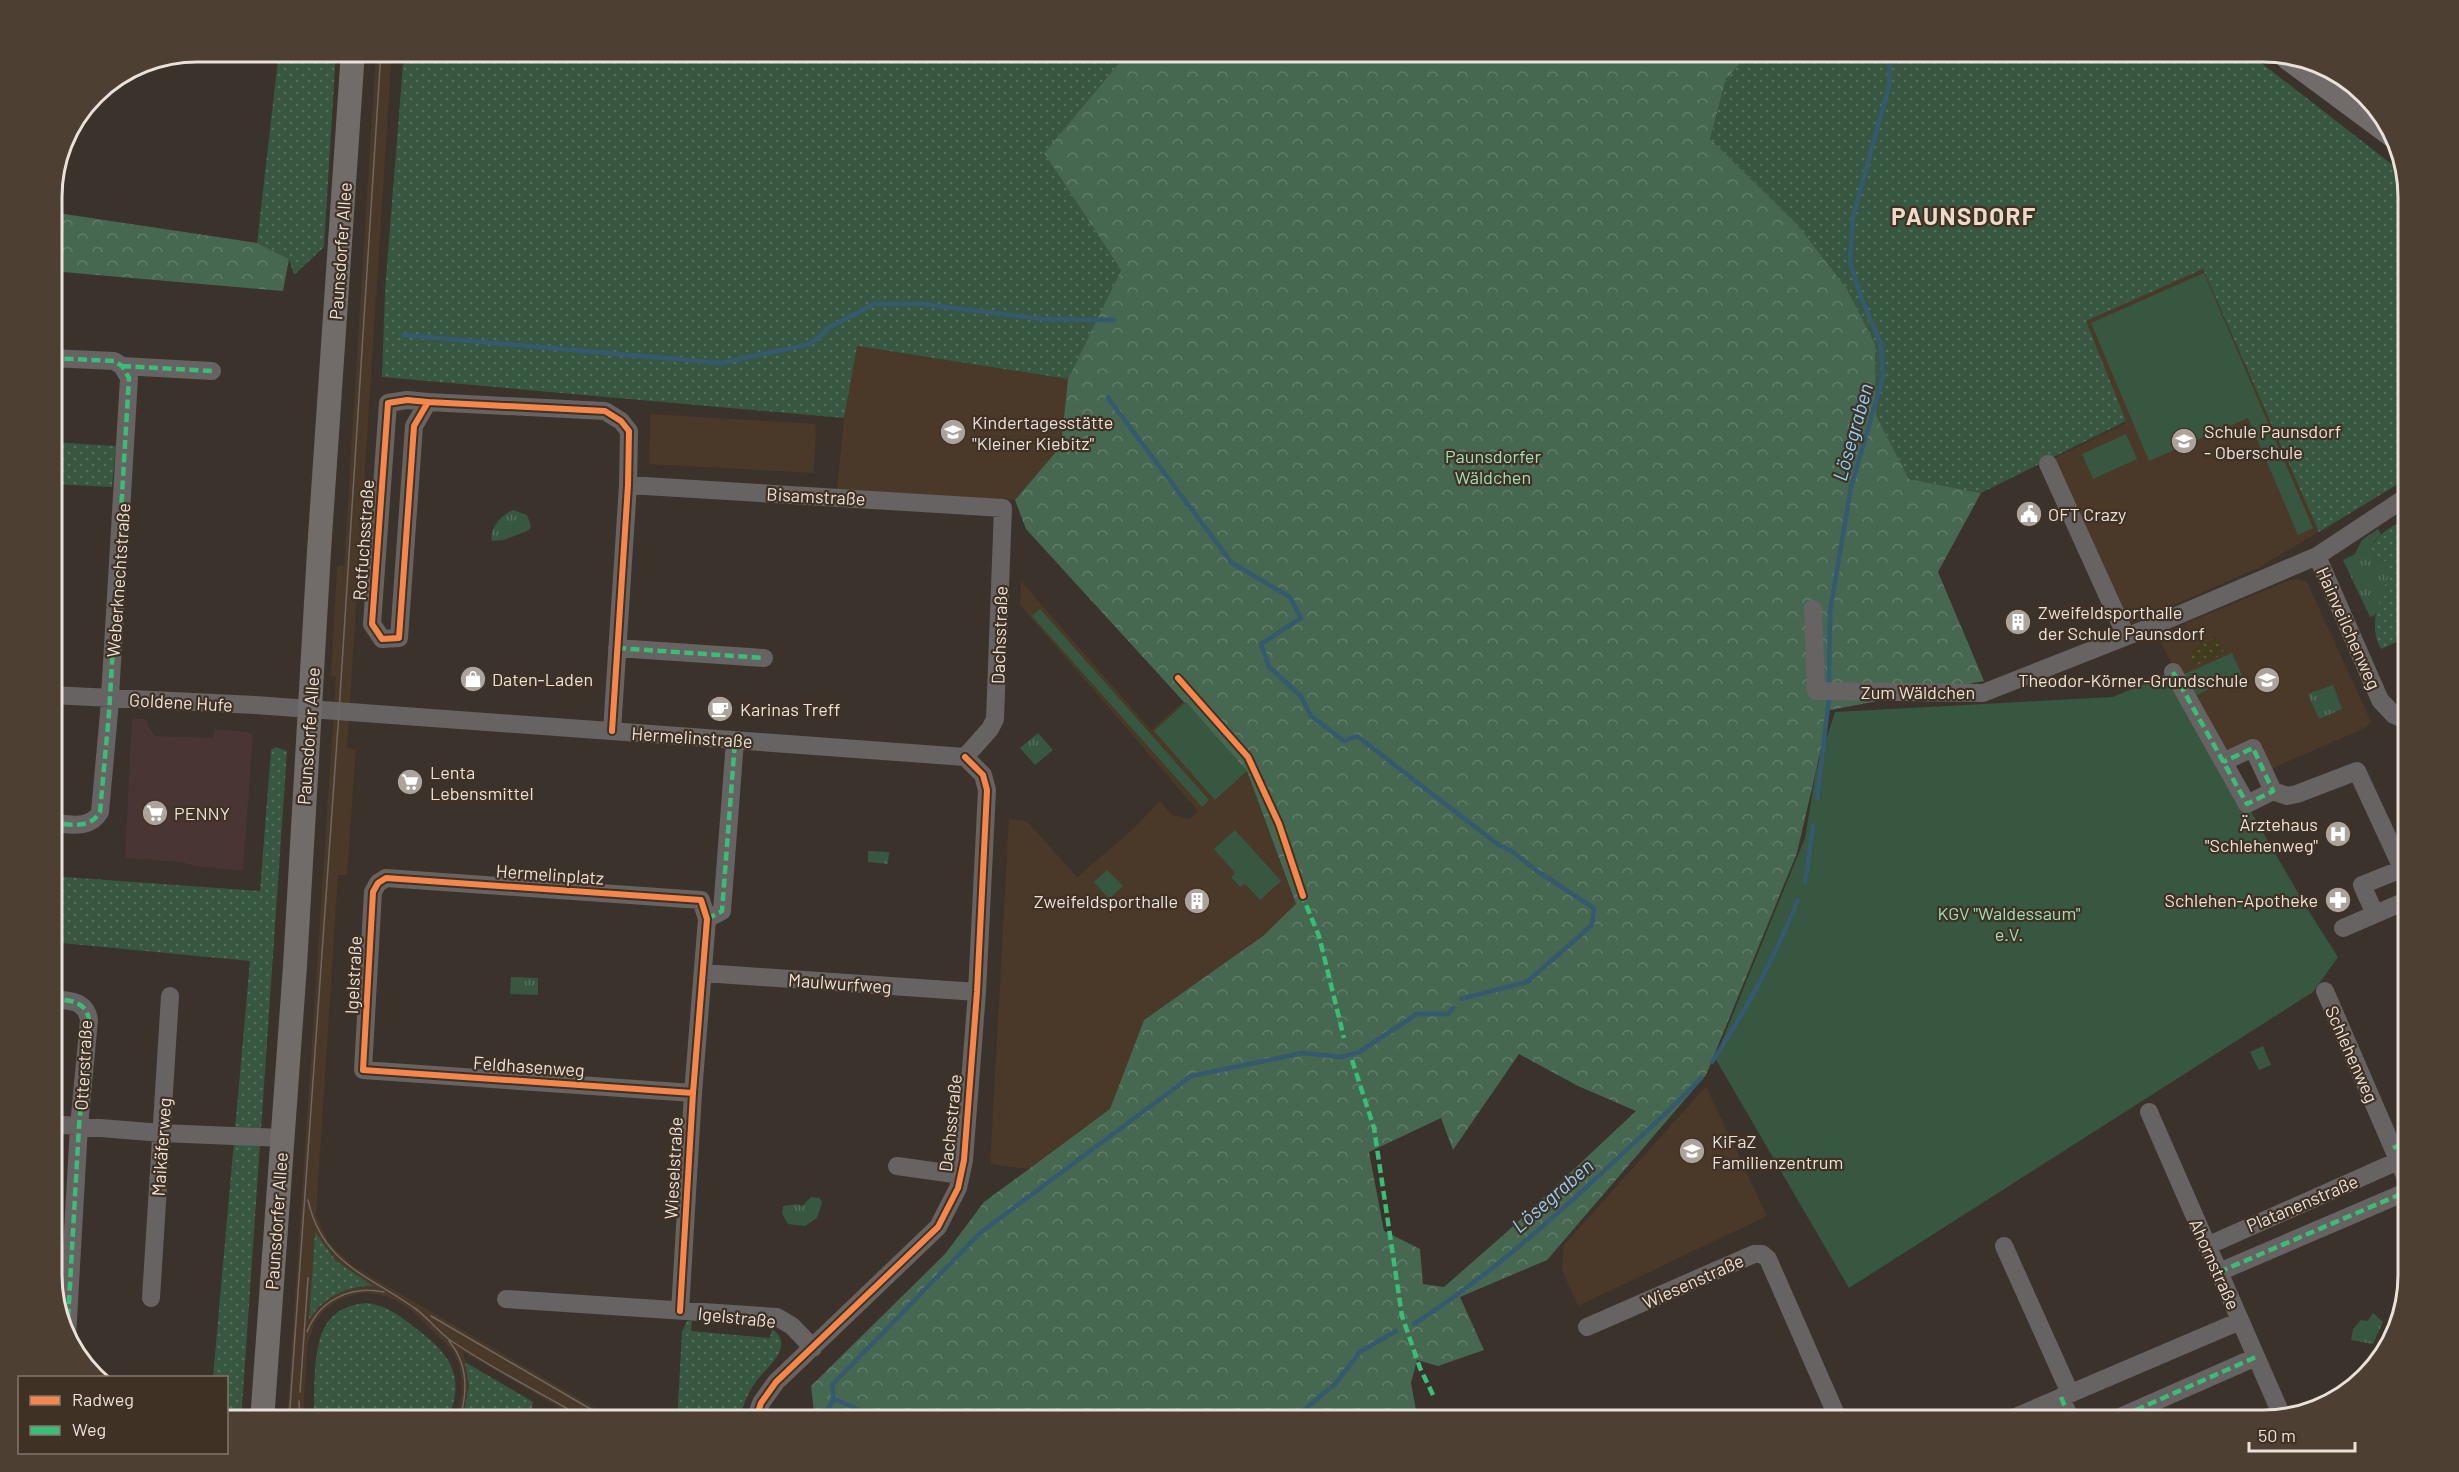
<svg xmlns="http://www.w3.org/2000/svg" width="2459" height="1472" font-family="Barlow,sans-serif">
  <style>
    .commercial { fill: #493533 }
    .built { fill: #4a3828; fill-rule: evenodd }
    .grass { fill: url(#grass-dots) }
    .forest { fill: url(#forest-crowns); fill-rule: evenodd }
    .sand { fill: url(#sand-dots) }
    .park { fill: url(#park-tufts) }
    .garden { fill: #375741 }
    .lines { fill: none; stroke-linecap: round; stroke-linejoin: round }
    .stream { stroke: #35596f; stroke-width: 4.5 }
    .minor { stroke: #676362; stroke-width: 18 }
    .major { stroke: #716c69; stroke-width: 24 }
    .tram { stroke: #6d6865; stroke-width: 1.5 }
    .quiet { stroke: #3abd76; stroke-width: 4.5; stroke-dasharray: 9 4.5; stroke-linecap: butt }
    .cycleway-casing { stroke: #403125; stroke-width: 10 }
    .cycleway { stroke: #f5874c; stroke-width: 6 }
    .labels { text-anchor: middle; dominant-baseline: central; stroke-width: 4.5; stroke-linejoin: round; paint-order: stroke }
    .street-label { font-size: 18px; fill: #eae1d9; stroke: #403125 }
    .poi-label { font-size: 18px; fill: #eae1d9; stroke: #403125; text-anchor: start }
    .park-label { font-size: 18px; fill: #9ce0b4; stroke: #403125 }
    .water-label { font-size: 20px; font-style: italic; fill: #8dd1fc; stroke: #403125 }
    .district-label { font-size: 24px; font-weight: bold; letter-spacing: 1.5px; fill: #eddacb; stroke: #403125 }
    .rim { fill: none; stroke: #eae1d9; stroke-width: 3 }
  </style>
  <defs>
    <pattern id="grass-dots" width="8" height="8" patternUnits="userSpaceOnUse" patternTransform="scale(1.5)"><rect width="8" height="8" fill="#375741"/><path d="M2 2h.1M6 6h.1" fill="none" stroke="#546f5c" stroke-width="1.8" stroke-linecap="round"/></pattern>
    <pattern id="forest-crowns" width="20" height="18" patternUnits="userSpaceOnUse" patternTransform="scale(1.5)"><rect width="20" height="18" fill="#466851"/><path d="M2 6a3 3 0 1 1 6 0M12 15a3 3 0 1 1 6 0" fill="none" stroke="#617d69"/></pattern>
    <pattern id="sand-dots" width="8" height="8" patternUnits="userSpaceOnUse" patternTransform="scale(1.5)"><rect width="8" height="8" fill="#433b1e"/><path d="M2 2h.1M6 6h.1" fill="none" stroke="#5e573e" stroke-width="1.8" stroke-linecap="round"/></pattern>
    <pattern id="park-tufts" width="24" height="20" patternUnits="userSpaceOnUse" patternTransform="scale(1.5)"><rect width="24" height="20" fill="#375741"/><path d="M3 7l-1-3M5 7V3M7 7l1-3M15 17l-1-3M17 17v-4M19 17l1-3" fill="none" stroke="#546f5c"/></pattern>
  </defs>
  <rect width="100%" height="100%" fill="#3a322b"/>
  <!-- commercial -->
  <path class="commercial" d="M132,718l14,1 3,9 6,8 58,2 2,-9 38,4 -10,138 -48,-5 -15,-4 -55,-4z"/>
  <!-- built -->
  <path class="built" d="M376,51h16l-45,697 9,1 -9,126h-9l-22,341 13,27 24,23 265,155h-35l-120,-69 6,25 -1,21 -6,23h-7l6,-25 1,-16 -3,-15 -7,-15 -44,-43 -22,-11 -20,-3 -10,1 -17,6 -14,10 -10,12 -7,22 -4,55 1,22h-18l49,-744 -5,-1 6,-110h7zM315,1233l21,28 35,25 -18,2 -15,5 -15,9 -14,16z
    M2203,269l116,263 -61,36 -131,58 -76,-166 74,-37 -40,-102z
    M856,346l212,33 -7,67 -46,54 -178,-11 7,-71z
    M650,414l166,10 -2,49 -165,-9z
    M2300,579l7,3 64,139 -4,6 -103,45 -11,-24 -30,7 -64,-115 8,-9 123,-51z
    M1021,581l130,149 33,-29 57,63 6,7 49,134 -33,31 -119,84 -34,89 -82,60 -38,-5 19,-345 18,2 50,56 56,-48 27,-28 12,14 18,4 8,-8 -178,-206z
    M1706,1086l61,130 -189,90 -16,-36 2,-25z"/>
  <!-- grass -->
  <path class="grass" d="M279,51h57l-12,196 -30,28 -5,-16 -32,-16z
    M404,51h725l-85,102 77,117 -53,109 -211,-33 -13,72 -462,-41 3,-86z
    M1764,51h482l157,122 5,14v291l-89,54 -116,-263 -117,52 40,100 -145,72 -72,-14 -33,-64 -1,-71 -79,-121 -86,-84 16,-60 17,-19z
    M51,442l65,4 -4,41 -61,-3z
    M2408,518v119l-27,12c-15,-23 2,-62 7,-87l-11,-2 -6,-11c5,-15 23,-24 37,-31z
    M276,747l11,4 -46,670h-14l-1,-43 -13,-1 37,-416 -199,-19v-66l209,15 11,-141z
    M315,1232l21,29 37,25c-27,0 -50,11 -64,34z
    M366,1303c20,2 33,12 48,24 36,27 53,48 33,94h-132c-2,-17 -1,-34 0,-51 3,-36 10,-63 51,-67z
    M692,1320l-1,11 79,7 2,-9c26,18 -9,40 -19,57 -7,11 -11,23 -14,35h-62l5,-89 5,-11z
    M465,1362l68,40 -4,19h-67l7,-35z
    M542,1411h7l13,8 -1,2h-25z"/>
  <!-- forest -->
  <path class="forest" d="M1129,51h635l-21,9 -17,19 -16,60 86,84 50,65 29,56 1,71 33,64 72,14 -43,79 46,109 -154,29 -33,143 -91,222 -159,185 -87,37 24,53 -46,16 -21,-6 -6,23 7,38h-592l-12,-9 -3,-26 134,-132 39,-52 126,-93 34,-89 119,-84 33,-32 -49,-133 -221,-242 -11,-29 46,-54 7,-67 53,-109 -77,-117zM1519,1054l59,32 58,25 -127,119 -65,57 -21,-3 -3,-35 -36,-18 -15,-79 72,-34 12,32z
    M51,212l206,31 32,16 -6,32 -232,-20z"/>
  <!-- sand -->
  <path class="sand" d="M2216,637l7,13v4l-21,10 -9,-1 -3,-3 3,-11z"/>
  <!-- park -->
  <path class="park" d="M513,510l14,5 4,11 -2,4 -25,10 -12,1c-4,-11 10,-27 21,-31z
    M2378,529l3,5 -7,7 -3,8 6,11 11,2v14l-13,39 -5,2 -27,-57 12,-6 7,-14z
    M2333,685l9,24 -23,10 -11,-25z
    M1038,733l15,17 -18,15 -15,-17z
    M868,851l21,1 -1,12 -20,-2z
    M511,977l27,1v17l-28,-1z
    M2263,1046l8,19 -12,5 -9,-18z
    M811,1197l9,1 2,5 -5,15 -12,8 -17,-2 -6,-10 1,-8 14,-2 5,2z
    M2373,1313l10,9 -10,22 -22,-4 2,-11 8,-9 7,1z"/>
  <!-- garden -->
  <path class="garden" d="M2204,273l109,255 -15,7 -50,-117 -99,43 -58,-138z
    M2126,434l11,25 -44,20 -11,-25z
    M1040,609l169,191 -7,7 -170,-191z
    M2232,653l10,22 -48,21 -12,-21z
    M2170,672l138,238 30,47 -25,35 -464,296 -134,-230 90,-220 11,-67 19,-59 278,-15z
    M1186,702l61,69 -32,29 -61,-69z
    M1235,830l46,51 -21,19 -15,-16 -5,3 -9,-10 4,-4 -21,-24z
    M1107,870l16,16 -14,13 -15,-17z"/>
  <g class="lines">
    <!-- stream -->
    <path class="stream" d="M403,335l318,28 89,-19 20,-17 44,-23h48l120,15 72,1
      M1108,398l124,165 58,34 11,21 -40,26 8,23 32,29 10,20 33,25 13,-5 139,107 17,9 24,19 57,37 -2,17 -65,57 -66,17
      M1829,685l1,-73 21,-125 32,-110 -2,-33 -19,-45 -12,-36 3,-46 36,-131 1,-35
      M1817,798l12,-99
      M1805,882l8,-56
      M1712,1062c35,-53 62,-103 86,-162
      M1414,1324c69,-44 132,-99 192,-155 32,-30 65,-59 95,-91
      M834,1399l-2,-14 148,-152 211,-157 112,-23 38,4 18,-5 58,-38h31l5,-6
      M824,1415l10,-16 51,22
      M1291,1421l45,-38 24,-31 36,-21"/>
    <!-- minor -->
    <path class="minor" d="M51,358l63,3 8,5 7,12 -20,335 -9,99c-10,18 -31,12 -49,11
      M122,366l90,5
      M428,402l-21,-2 -19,3 -16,221 10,15 17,-1 15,-212 14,-24 177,9 16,10 8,10 -1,54 -16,246
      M2048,464l78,172
      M628,485l375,23 -8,211 -5,10 -25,28
      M2317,556l63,144 14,15 14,6
      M1813,609l3,82 167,2 165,-65 169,-72 91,-60
      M617,648l147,10
      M2173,672l74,132 26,-13 -20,-43 -30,14
      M51,695l204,10 710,52
      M2273,791l14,5 10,-2 60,-23 51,110
      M2375,914l-13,-29 40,-16
      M707,919l15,-8 13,-170
      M2343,928l65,-28
      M703,973l274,19
      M2325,991l83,192
      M51,999c17,1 35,1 38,21l-10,106 -12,211
      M2149,1112l133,304
      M51,1124l111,9 119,5
      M897,1166l64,9
      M2004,1246l66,147
      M2207,1246l191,-85
      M2219,1272l189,-81
      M151,1298l19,-302
      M506,1299l271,18 15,9 21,22
      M680,1311l13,-218 14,-174 -6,-19 -315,-22 -8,5 -5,9 -10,178 330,23
      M1587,1327l167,-73h8l6,5 71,162
      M2061,1397l10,24
      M755,1421l6,-18 15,-21 162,-155 20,-39 6,-28 13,-168 10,-202 -4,-15 -18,-18
      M2006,1421l234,-100
      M2111,1421l145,-64"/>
    <!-- major -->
    <path class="major" d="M2288,58l104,77
      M262,1421l33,-455 24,-415 34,-500"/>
    <!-- tram -->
    <path class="tram" d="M308,1200c14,63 58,74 105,107 14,9 23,23 37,33 44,30 93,54 139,81
      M431,1316l180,105
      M307,1332c12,-32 44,-47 77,-40
      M449,1341c20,24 19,52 10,80
      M300,1392l8,-114
      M299,1401l1,20
      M289,1421l50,-709 42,-661"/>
    <!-- quiet -->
    <path class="quiet" d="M51,358l63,3 8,5 7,12 -20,335 -9,99c-10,18 -31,12 -49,11
      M122,366l90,5
      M617,648l147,10
      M2173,672l74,132 26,-13 -20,-43 -30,14
      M1301,893l18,43 25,102
      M707,919l15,-8 13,-170
      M51,999c17,1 35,1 38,21l-10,106 -12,211
      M1352,1060l22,68 28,188 18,52 15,31
      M2393,1148l15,-7
      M2404,1175l4,-2
      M2219,1272l189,-81
      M2061,1397l10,24
      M2111,1421l145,-64"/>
    <!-- cycleway casing -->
    <g class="cycleway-casing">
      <path id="cycleway" d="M428,402l-21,-2 -19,3 -16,221 10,15 17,-1 15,-212 14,-24 177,9 16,10 8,10 -1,54 -16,246
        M1178,678l70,79 31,67 24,72
        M680,1311l13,-218 14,-174 -6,-19 -315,-22 -8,5 -5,9 -10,178 330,23
        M755,1421l6,-18 15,-21 162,-155 20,-39 6,-28 13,-168 10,-202 -4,-15 -18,-18"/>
    </g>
    <!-- cycleway -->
    <use href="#cycleway" class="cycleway"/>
  </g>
  <!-- icons -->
  <defs>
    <g id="school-disc" transform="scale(1.35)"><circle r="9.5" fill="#aca49c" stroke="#403125"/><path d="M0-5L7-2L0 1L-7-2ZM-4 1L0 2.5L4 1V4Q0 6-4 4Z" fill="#fff"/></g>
    <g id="civic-disc" transform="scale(1.35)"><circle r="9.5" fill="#aca49c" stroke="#403125"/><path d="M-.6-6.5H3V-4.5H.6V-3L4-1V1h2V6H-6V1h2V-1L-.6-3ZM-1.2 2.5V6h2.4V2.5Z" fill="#fff"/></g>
    <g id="building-disc" transform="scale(1.35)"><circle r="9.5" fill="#aca49c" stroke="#403125"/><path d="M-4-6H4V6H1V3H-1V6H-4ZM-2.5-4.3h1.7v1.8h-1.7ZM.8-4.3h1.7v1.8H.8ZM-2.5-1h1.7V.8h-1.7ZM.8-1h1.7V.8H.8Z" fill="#fff"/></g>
    <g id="shop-disc" transform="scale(1.35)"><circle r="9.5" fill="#aca49c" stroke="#403125"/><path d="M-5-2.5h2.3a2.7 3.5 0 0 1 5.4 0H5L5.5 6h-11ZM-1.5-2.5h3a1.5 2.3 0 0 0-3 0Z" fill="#fff"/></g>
    <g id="cafe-disc" transform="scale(1.35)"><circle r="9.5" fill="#aca49c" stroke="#403125"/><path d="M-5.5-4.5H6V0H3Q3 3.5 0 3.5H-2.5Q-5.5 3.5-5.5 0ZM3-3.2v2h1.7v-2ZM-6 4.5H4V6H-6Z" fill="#fff"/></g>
    <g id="supermarket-disc" transform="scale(1.35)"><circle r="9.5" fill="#aca49c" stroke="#403125"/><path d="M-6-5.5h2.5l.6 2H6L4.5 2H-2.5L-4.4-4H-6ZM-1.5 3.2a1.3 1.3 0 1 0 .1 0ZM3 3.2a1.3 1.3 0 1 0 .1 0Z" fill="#fff"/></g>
    <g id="hospital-disc" transform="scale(1.35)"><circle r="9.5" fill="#aca49c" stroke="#403125"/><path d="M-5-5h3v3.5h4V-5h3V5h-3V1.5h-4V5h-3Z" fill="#fff"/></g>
    <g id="pharmacy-disc" transform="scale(1.35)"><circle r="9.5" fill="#aca49c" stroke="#403125"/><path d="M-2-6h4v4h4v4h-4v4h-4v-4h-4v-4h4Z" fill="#fff"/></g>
  </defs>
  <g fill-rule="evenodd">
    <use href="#school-disc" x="953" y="432"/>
    <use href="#school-disc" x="2184" y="441"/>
    <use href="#civic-disc" x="2029" y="514"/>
    <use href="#building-disc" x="2018" y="622"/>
    <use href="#shop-disc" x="473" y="679"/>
    <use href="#school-disc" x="2267" y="680"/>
    <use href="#cafe-disc" x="720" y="709"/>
    <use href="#supermarket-disc" x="410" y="782"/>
    <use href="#supermarket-disc" x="155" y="813"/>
    <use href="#hospital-disc" x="2338" y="834"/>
    <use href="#pharmacy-disc" x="2338" y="900"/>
    <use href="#building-disc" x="1197" y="901"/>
    <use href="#school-disc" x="1692" y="1151"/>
  </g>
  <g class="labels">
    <!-- street labels -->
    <g class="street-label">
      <text transform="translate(340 251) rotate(-86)">Paunsdorfer Allee</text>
      <text transform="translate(816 496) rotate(3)">Bisamstraße</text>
      <text transform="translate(363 540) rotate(-86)">Rotfuchsstraße</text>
      <text transform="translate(118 580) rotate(-86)">Weberknechtstraße</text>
      <text transform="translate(2349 628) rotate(66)">Hainveilchenweg</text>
      <text transform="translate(999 635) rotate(-88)">Dachsstraße</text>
      <text x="1918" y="692">Zum Wäldchen</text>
      <text transform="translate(181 702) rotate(3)">Goldene Hufe</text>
      <text transform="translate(308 736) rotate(-86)">Paunsdorfer Allee</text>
      <text transform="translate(692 737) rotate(4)">Hermelinstraße</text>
      <text transform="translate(550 874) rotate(4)">Hermelinplatz</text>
      <text transform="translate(353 975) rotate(-87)">Igelstraße</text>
      <text transform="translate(840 983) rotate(4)">Maulwurfweg</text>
      <text transform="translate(2352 1054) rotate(66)">Schlehenweg</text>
      <text transform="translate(83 1065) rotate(-87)">Otterstraße</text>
      <text transform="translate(529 1066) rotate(4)">Feldhasenweg</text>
      <text transform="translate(950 1123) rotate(-84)">Dachsstraße</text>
      <text transform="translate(161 1147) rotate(-86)">Maikäferweg</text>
      <text transform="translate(673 1168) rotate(-87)">Wieselstraße</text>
      <text transform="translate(2302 1203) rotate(-23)">Platanenstraße</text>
      <text transform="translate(276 1221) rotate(-86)">Paunsdorfer Allee</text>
      <text transform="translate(2215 1264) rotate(66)">Ahornstraße</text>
      <text transform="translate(1693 1281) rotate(-24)">Wiesenstraße</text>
      <text transform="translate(737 1317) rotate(6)">Igelstraße</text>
    </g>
    <!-- poi labels -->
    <g class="poi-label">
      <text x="972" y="422">Kindertagesstätte<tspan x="972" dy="21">"Kleiner Kiebitz"</tspan></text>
      <text x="2204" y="431">Schule Paunsdorf<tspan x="2204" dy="21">- Oberschule</tspan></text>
      <text x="2048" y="514">OFT Crazy</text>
      <text x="2038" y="612">Zweifeldsporthalle<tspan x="2038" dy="21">der Schule Paunsdorf</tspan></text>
      <text x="492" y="679">Daten-Laden</text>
      <text x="2248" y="680" text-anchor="end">Theodor-Körner-Grundschule</text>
      <text x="740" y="709">Karinas Treff</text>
      <text x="430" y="772">Lenta<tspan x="430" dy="21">Lebensmittel</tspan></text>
      <text x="174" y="813">PENNY</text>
      <text x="2318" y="824" text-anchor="end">Ärztehaus<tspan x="2318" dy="21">"Schlehenweg"</tspan></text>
      <text x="2318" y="900" text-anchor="end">Schlehen-Apotheke</text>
      <text x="1178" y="901" text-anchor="end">Zweifeldsporthalle</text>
      <text x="1712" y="1141">KiFaZ<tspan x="1712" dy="21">Familienzentrum</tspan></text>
    </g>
    <!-- park labels -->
    <g class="park-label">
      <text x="1493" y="456">Paunsdorfer<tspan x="1493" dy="21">Wäldchen</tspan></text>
      <text x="2009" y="913">KGV "Waldessaum"<tspan x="2009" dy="21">e.V.</tspan></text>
    </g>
    <!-- water labels -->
    <g class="water-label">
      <text transform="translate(1852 432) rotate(-74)">Lösegraben</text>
      <text transform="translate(1552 1195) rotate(-41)">Lösegraben</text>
    </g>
    <!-- district labels -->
    <g class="district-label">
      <text x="1964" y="215">PAUNSDORF</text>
    </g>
  </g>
  <!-- crop -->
  <path d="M0 0H2459V1472H0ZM197 62H2263A135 135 0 0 1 2398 197V1275A135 135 0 0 1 2263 1410H197A135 135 0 0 1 62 1275V197A135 135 0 0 1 197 62Z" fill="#4e3f33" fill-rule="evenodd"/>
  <path class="rim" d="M197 62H2263A135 135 0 0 1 2398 197V1275A135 135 0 0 1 2263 1410H197A135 135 0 0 1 62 1275V197A135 135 0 0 1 197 62Z"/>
  <!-- legend -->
  <rect x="18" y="1376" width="210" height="78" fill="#403125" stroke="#84776d" stroke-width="1.5"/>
  <rect x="30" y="1396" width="30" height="9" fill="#f5874c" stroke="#84776d" stroke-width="1.5"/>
  <text x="72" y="1406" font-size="18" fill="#eae1d9">Radweg</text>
  <rect x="30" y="1426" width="30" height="9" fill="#3abd76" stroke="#84776d" stroke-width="1.5"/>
  <text x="72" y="1436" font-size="18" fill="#eae1d9">Weg</text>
  <!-- scale -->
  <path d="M2249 1442v9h106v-9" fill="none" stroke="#eae1d9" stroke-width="3"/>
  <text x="2258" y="1442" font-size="18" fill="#eae1d9" stroke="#403125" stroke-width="4.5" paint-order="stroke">50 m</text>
</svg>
